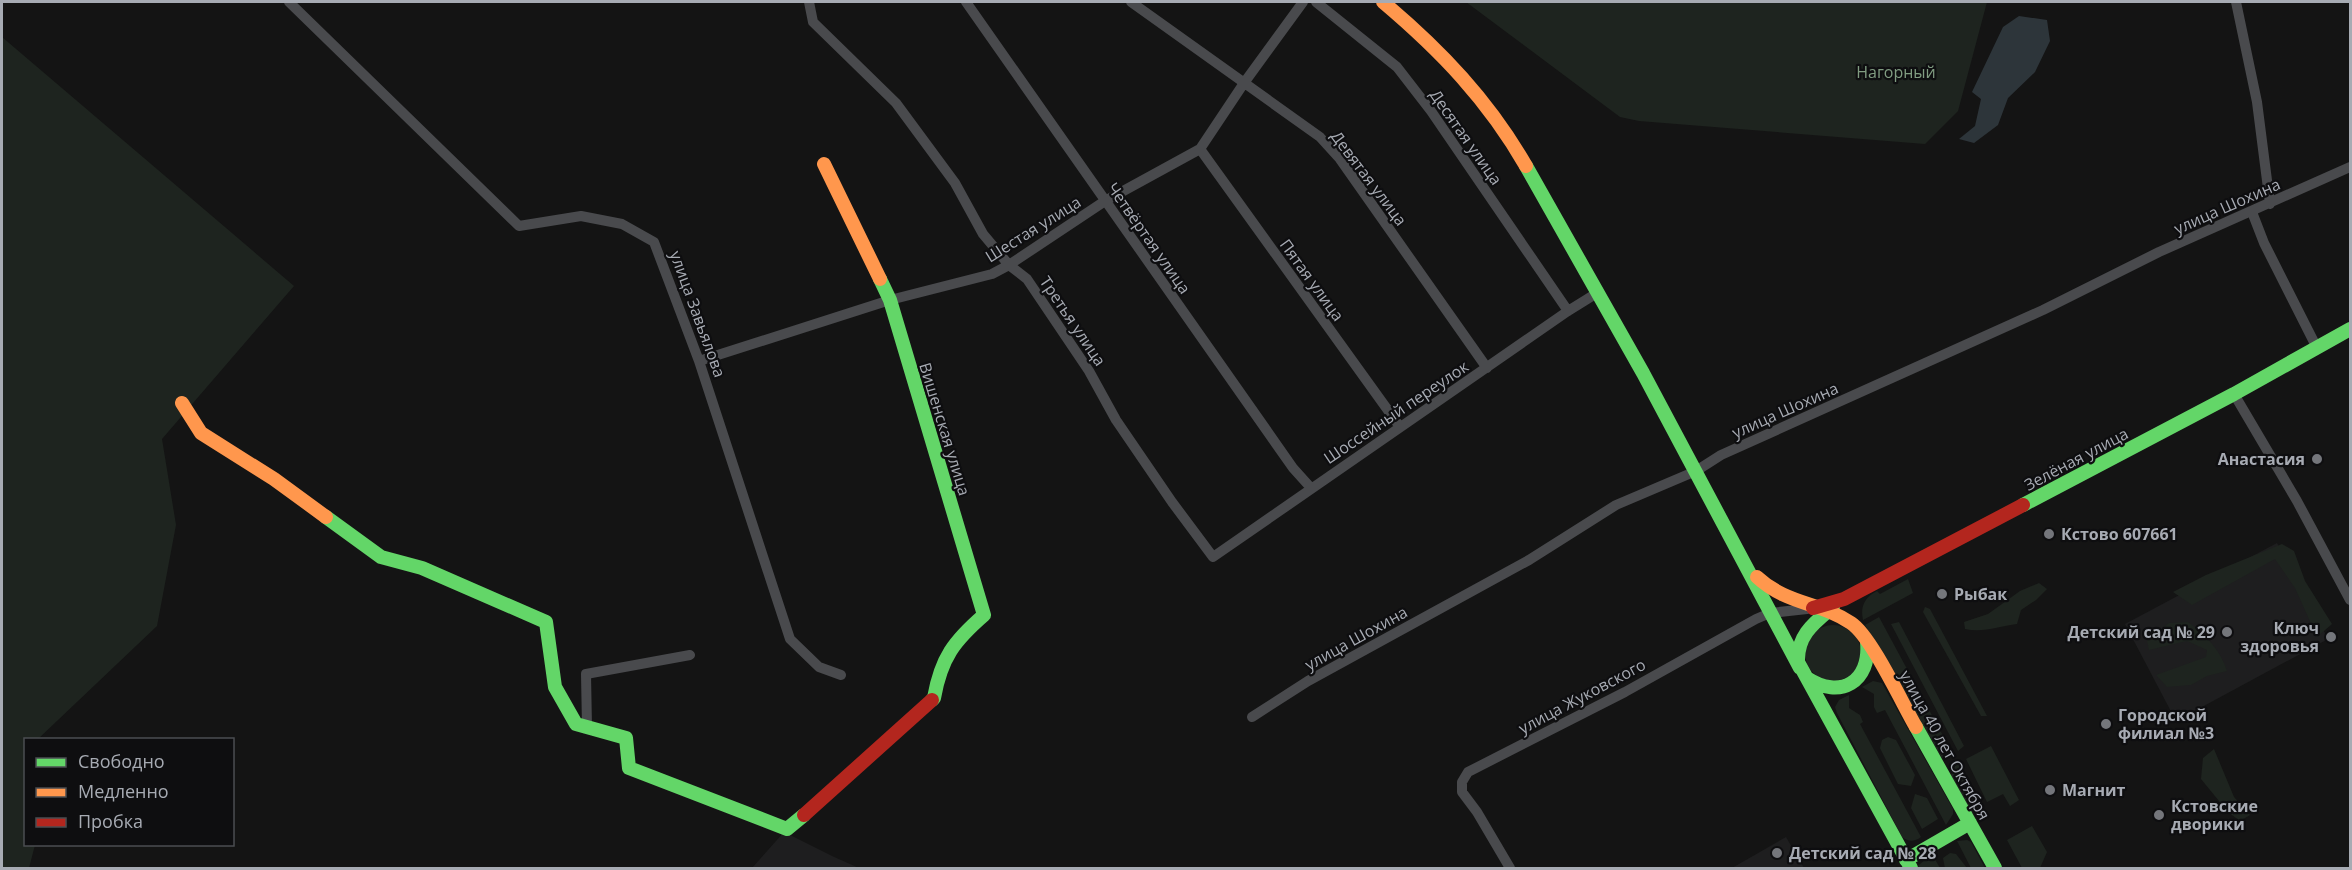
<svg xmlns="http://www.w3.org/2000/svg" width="2352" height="870" font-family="'Open Sans',sans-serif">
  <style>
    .built { fill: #1e1e1f }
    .green { fill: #1e241f }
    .water { fill: #2d353a }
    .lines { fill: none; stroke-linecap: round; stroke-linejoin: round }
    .street { stroke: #494a4d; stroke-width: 10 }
    .fast { stroke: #63d668; stroke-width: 14 }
    .slow { stroke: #ff974d; stroke-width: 14 }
    .jam { stroke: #b3261e; stroke-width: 14 }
    .poi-dot { fill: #74767b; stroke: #0e0e10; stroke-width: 2 }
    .labels { text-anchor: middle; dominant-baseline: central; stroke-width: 4.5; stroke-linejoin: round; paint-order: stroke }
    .park-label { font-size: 16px; fill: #809c81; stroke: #0e0e10 }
    .street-label { font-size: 16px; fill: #a7abb3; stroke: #0e0e10 }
    .poi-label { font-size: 16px; font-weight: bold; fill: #a7abb3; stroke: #0e0e10; text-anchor: start }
  </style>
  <rect width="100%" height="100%" fill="#141414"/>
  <!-- built -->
  <path class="built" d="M2277,543l51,96 -152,82 -51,-97z
    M784,832l48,24 27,12h-107z
    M1786,837l18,31h-72z"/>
  <!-- green -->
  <path class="green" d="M1466,2h521l-29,109 -33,33 -286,-23 -19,-4z
    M2,37l292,249 -132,153 14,86 -19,101 -119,113 -12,1v104l9,1 -6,23h-27z
    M2282,544l12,7 11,30 27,43 -15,13 -22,-49 -20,-29 -83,46 -19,-13 33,-17z
    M1908,579l5,14 -50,27c-3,-14 2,-23 14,-29l3,3z
    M2039,583l8,6 -11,11 -15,10 -4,14c-18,2 -34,9 -52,5l-1,-7 24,-8 32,-23z
    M1925,607l5,2 57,107h-6l-58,-104z
    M1879,617l76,141h-13l-77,-133z
    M1899,622l65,124 -6,5 -67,-127z
    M2188,622c17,13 33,28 39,49l-20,5 -16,9 -24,2 -11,-12 50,-18 1,-7 -20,-9 -38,9 -2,-10 22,-17z
    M1805 653a28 28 0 1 1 56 0a28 28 0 1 1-56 0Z
    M1873,681l9,2 71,126v5l-7,11 -61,-115 -8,3 -3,-6v-13l-12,-7z
    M1849,695v13l11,7 3,7 -3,2 61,113c-7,5 -12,5 -19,0l-65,-124 -2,-6 4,-7z
    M1888,737l8,3 19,35 -4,11 -13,-2 -18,-36 2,-8z
    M1991,746l28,54 -9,6 -7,-12 -16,8 -21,-43z
    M2214,749l20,48 16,18 -10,6 -12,-9 -27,-33 2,-21z
    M1958,764l24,44 -12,6 -20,-36 5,-12z
    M1915,794l12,4 11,21 -16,10 -11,-21z
    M2032,826l15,26 -7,16h-18l-15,-28z
    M1967,840l4,2 14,26h-14l-14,-27z
    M1950,853l6,1 11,14h-22l-2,-10z
    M1933,856l7,12h-20l-2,-2 9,-8z"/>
  <!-- water -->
  <path class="water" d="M2019,16l28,4 3,21 -15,31 -27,26 -10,27 -24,18 -15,-4 16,-13 6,-27 -9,-7 31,-65z"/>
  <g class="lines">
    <!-- street -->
    <path class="street" d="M289,2l230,224 62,-10 41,8 32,18 45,119 91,278 29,28 22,8
      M809,2l4,20 83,81 59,80 28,51 26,31 18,14 62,92 27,49 56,82 41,55 355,-246 29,-18
      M966,2l327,466 18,20
      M1131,2l189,135 20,22 147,209
      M1316,2l81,65 34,44 137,200
      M2236,2l21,100 13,102
      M1200,149l200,278
      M2252,212l12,31 53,105
      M699,361l191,-61 102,-26 17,-9 96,-64 95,-52 44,-66 59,-81
      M2234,394l63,107 53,99
      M1252,717l56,-36 221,-121 87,-55 80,-34 25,-16 322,-145 116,-58 191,-85
      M587,727l-1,-53 104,-19
      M1510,868l-33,-56 -15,-20v-10l6,-10 157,-80 131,-73 14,-6 37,-4"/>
    <!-- fast -->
    <path class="fast" d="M1526,166l117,207 157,295
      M880,279l10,21 94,315c-30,26 -43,43 -50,83l-2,2
      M2023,505l211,-111 116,-65
      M326,517l55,40 41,11 124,54 9,65 21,37 50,14 3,30 158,61 17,-14
      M1833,607c-19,16 -36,28 -35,55l113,206
      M1807,678c33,22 64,4 60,-36
      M1916,727l79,141
      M1906,860l64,-37"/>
    <!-- slow -->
    <path class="slow" d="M1383,2c58,49 105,98 143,164
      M824,164l56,115
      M182,403l19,30 73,46 52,38
      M1757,577c30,28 63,25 94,46 20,13 51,80 65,104"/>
    <!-- jam -->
    <path class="jam" d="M1813,608l31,-9 179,-94
      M804,815l128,-115"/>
  </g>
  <!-- markers -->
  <g class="poi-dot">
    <circle cx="2317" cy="459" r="6"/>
    <circle cx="2049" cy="534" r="6"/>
    <circle cx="1942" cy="594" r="6"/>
    <circle cx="2227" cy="632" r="6"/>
    <circle cx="2331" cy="637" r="6"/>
    <circle cx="2106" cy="724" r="6"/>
    <circle cx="2050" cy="790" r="6"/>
    <circle cx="2159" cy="815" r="6"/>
    <circle cx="1777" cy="853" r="6"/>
  </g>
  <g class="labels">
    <!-- park labels -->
    <g class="park-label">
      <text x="1896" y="72">Нагорный</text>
    </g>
    <!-- street labels -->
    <g class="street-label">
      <text transform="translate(1466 137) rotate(55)">Десятая улица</text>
      <text transform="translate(1369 178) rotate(53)">Девятая улица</text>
      <text transform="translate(2227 206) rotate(-24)">улица Шохина</text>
      <text transform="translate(1033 229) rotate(-32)">Шестая улица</text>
      <text transform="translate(1149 238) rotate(55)">Четвёртая улица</text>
      <text transform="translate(1312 280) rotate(54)">Пятая улица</text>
      <text transform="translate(698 314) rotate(70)">улица Завьялова</text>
      <text transform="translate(1073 321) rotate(56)">Третья улица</text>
      <text transform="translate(1785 410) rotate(-24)">улица Шохина</text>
      <text transform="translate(1396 412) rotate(-34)">Шоссейный переулок</text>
      <text transform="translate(945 429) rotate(73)">Вишенская улица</text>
      <text transform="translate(2076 459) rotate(-28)">Зелёная улица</text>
      <text transform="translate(1356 638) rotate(-29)">улица Шохина</text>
      <text transform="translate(1582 696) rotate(-28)">улица Жуковского</text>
      <text transform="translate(1945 745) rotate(61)">улица 40 лет Октября</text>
    </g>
    <!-- poi labels -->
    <g class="poi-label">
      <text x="2305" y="459" text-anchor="end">Анастасия</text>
      <text x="2061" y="534">Кстово 607661</text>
      <text x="1954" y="594">Рыбак</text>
      <text x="2319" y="628" text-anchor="end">Ключ<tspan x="2319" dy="18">здоровья</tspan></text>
      <text x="2215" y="632" text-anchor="end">Детский сад № 29</text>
      <text x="2118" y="715">Городской<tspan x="2118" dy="18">филиал №3</tspan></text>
      <text x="2062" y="790">Магнит</text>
      <text x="2171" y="806">Кстовские<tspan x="2171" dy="18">дворики</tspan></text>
      <text x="1789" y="853">Детский сад № 28</text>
    </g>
  </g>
  <!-- border -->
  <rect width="2352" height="870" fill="none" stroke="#a7abb3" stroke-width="6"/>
  <!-- legend -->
  <rect x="24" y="738" width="210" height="108" fill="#0e0e10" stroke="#4b4d51" stroke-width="1.5"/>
  <rect x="36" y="758" width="30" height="9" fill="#63d668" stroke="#4b4d51" stroke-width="1.5"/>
  <text x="78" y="768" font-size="18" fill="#a7abb3">Свободно</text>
  <rect x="36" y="788" width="30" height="9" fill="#ff974d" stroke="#4b4d51" stroke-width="1.5"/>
  <text x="78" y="798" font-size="18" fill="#a7abb3">Медленно</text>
  <rect x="36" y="818" width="30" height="9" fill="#b3261e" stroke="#4b4d51" stroke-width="1.5"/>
  <text x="78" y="828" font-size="18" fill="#a7abb3">Пробка</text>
</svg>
